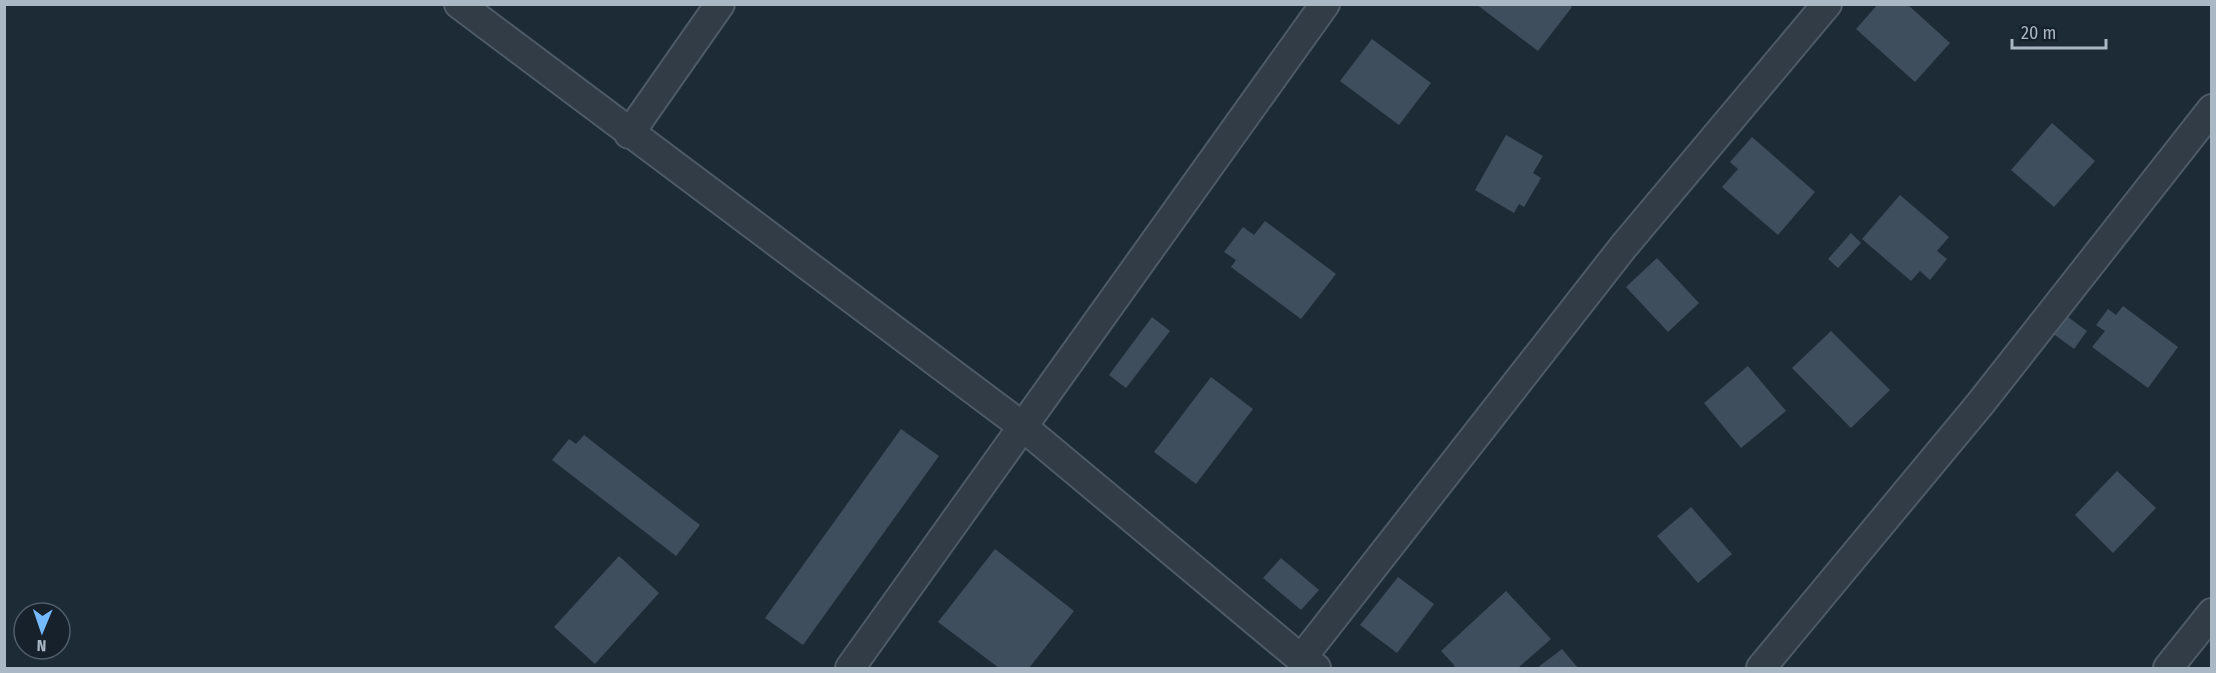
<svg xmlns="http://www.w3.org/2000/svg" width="2216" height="673" font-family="'Fira Sans Condensed',sans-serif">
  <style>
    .building { fill: #3e4e5c }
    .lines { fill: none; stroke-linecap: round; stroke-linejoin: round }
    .minor-casing { stroke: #4e5a66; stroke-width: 32 }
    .minor { stroke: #313c47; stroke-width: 28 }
  </style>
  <rect width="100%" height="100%" fill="#1d2b37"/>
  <!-- building -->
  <path class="building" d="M1476,4h92l4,3 -34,44z
    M1878,4h29l43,39 -35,39 -59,-53z
    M1372,39l59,44 -32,42 -59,-44z
    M2052,123l43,38 -41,46 -43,-37z
    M1506,135l37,21 -10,17 8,5 -17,29 -5,-3 -5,9 -39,-23z
    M1752,137l63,55 -37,43 -56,-48 16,-18 -8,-7z
    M1900,195l49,42 -12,14 10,8 -17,21 -10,-9 -9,10 -49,-42z
    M1265,221l71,53 -35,45 -70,-52 5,-7 -12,-8 19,-25 11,8z
    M1851,233l10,10 -23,25 -10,-9z
    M1657,258l42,45 -31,29 -42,-45z
    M2123,306l55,41 -30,41 -56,-41 13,-16 -9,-6 12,-16 8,6z
    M2057,309l30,22 -13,18 -30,-22z
    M1152,317l18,14 -44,57 -17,-13z
    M1831,331l59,59 -39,38 -59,-60z
    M1748,366l38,45 -45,37 -37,-45z
    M1211,377l42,32 -57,75 -42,-32z
    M901,429l38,27 -136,189 -38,-27z
    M584,435l116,90 -24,31 -124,-96 17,-21 7,5z
    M2117,471l39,37 -43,45 -38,-38z
    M1691,507l41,47 -34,29 -41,-47z
    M995,549l79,62 -45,57h-30l-61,-46z
    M619,556l40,37 -64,71 -41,-37z
    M1281,558l38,32 -18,20 -38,-32z
    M1398,577l36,27 -37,49 -37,-28z
    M1506,591l45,48 -33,29h-66l3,-2 -14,-15z
    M1562,649l16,19h-41z"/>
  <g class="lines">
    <!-- minor casing -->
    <g class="minor-casing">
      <path id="minor" d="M459,4l563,422 279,233 15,9
        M629,134l91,-130
        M1301,659l323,-413 203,-242
        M850,668l475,-664
        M1761,668l219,-264 232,-295
        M2168,668l44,-55"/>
    </g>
    <!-- minor -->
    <use href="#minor" class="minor"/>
  </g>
  <!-- border -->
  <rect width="2216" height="673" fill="none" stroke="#aab7c5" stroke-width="12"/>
  <!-- north arrow -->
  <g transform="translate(42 631) rotate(182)"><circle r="28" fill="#16212b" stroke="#515d69" stroke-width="1.5"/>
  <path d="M0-4.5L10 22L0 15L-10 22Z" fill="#75b9ff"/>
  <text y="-9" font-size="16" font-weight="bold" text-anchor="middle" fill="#aab7c5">N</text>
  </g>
  <!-- scale -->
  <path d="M2012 39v9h94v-9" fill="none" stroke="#aab7c5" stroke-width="3"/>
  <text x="2021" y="39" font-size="18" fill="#aab7c5" stroke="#16212b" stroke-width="4.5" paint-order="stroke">20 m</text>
</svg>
